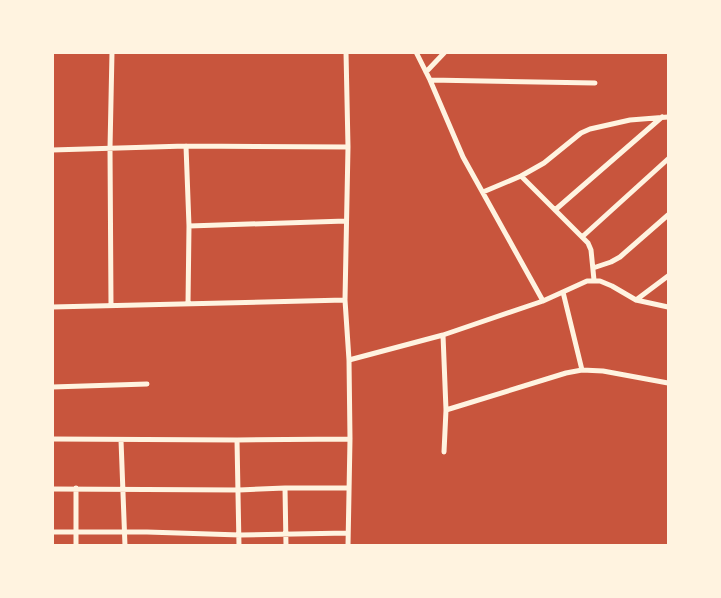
<svg xmlns="http://www.w3.org/2000/svg" width="721" height="598" font-family="'Archivo Narrow',sans-serif">
  <style>
    .lines { fill: none; stroke-linecap: round; stroke-linejoin: round }
    .minor { stroke: #fff3e0; stroke-width: 5 }
  </style>
  <rect width="100%" height="100%" fill="#c8553d"/>
  <g class="lines">
    <!-- minor -->
    <path class="minor" d="M346,52l2,95 -3,153 4,60 1,79 -2,107
      M416,52l14,28 33,77 80,144
      M426,72l19,-20
      M430,80l165,3
      M186,146l3,80 -1,78
      M52,150l134,-4 162,1
      M521,176l67,67 3,7 3,30
      M483,192l38,-16 23,-13 37,-30 9,-4 40,-9 38,-3
      M555,210l107,-93
      M189,226l157,-5
      M582,237l86,-78
      M593,268l18,-6 9,-5 48,-42
      M563,292l19,78
      M636,300l32,-24
      M111,305l-1,-157 2,-96
      M52,307l293,-7
      M443,335l3,75 -2,42
      M349,360l94,-25 100,-34 44,-20h13l12,5 24,14 32,7
      M52,387l95,-3
      M446,410l120,-37 16,-3 21,1 65,12
      M52,439l185,1 113,-1
      M121,440l4,106
      M237,440l2,106
      M76,488v58
      M285,488l1,58
      M52,489l187,1 46,-2h64
      M52,532h95l93,3 108,-2"/>
  </g>
  <!-- border -->
  <rect width="721" height="598" fill="none" stroke="#fff3e0" stroke-width="108"/>
</svg>
